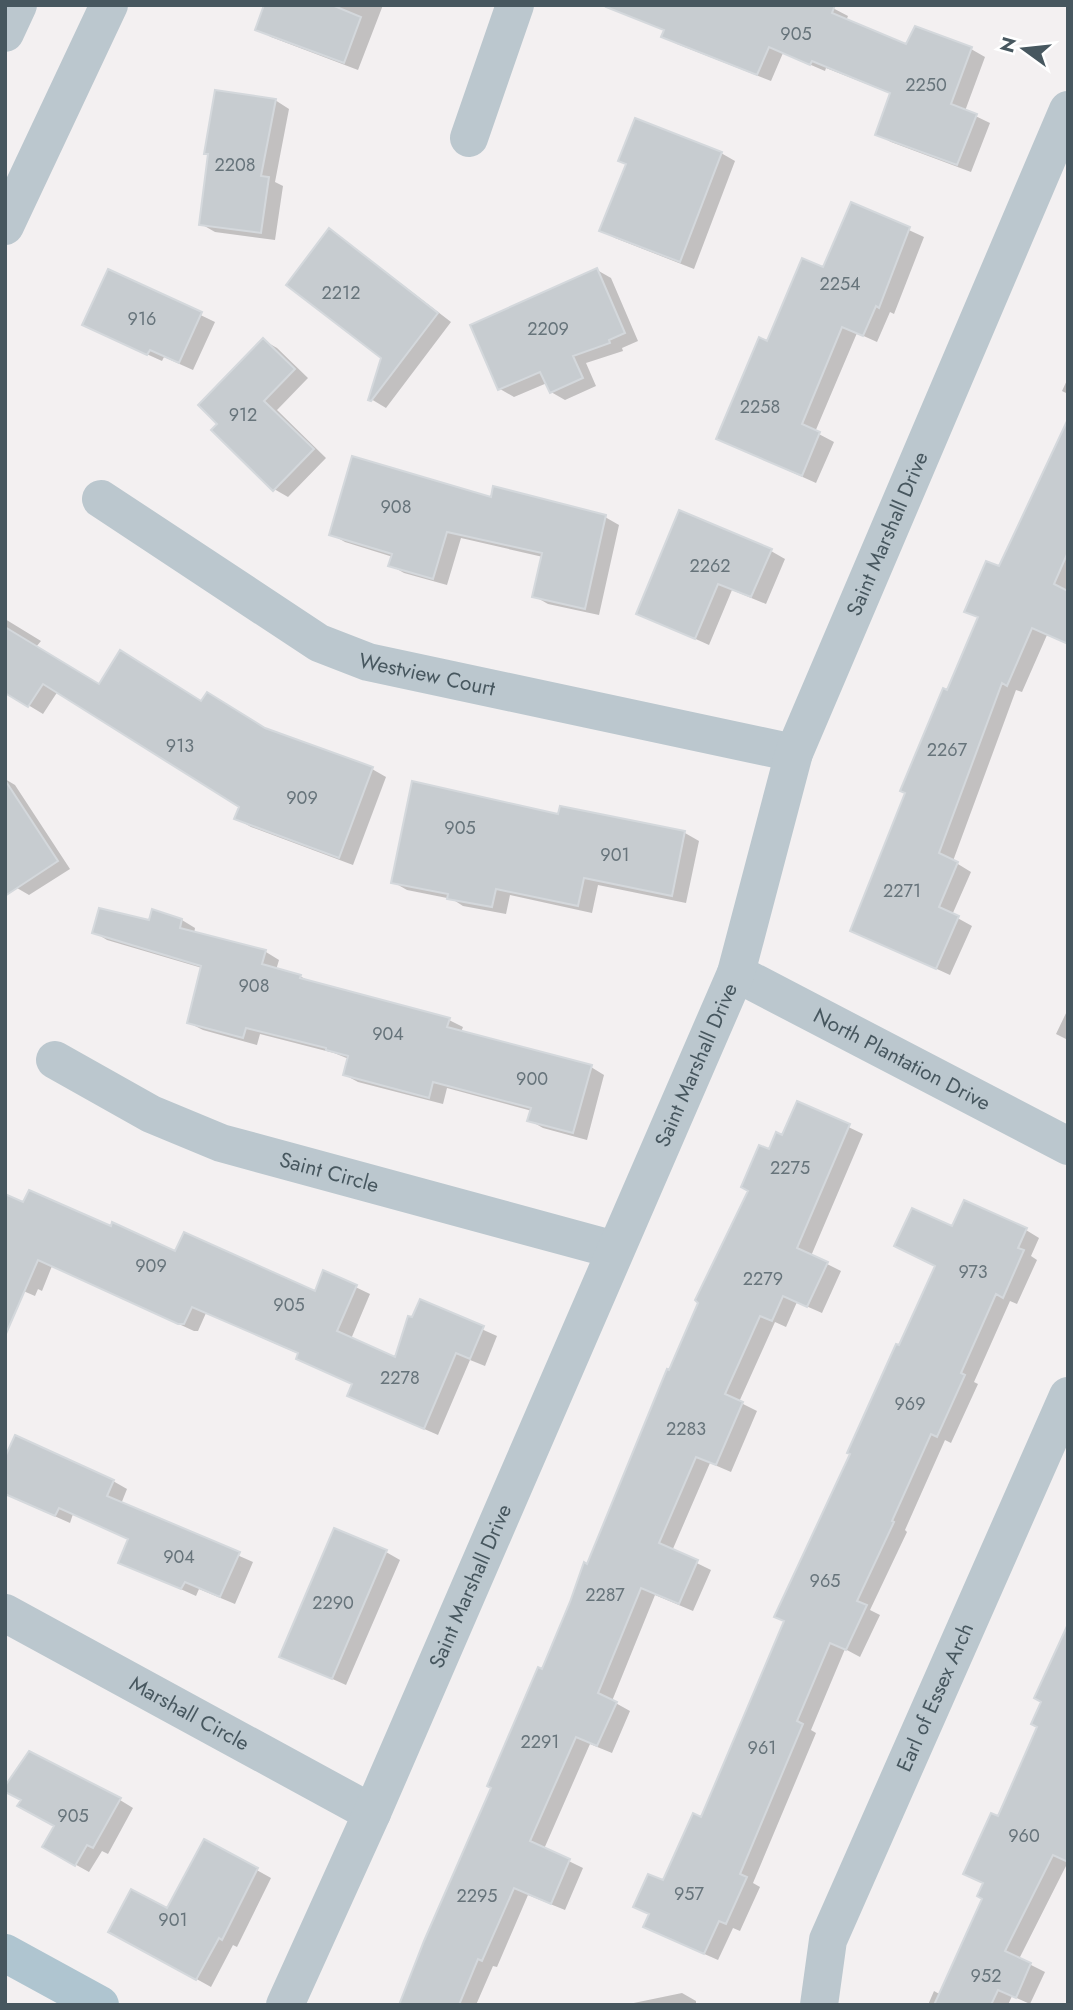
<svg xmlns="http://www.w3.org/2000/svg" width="1073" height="2010" font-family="Jost,sans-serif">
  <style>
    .shadow { fill: #0003 }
    .building { fill: #c7ccd0; stroke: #d4d8dc; stroke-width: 2 }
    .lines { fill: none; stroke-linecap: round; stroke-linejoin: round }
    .minor { stroke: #bbc7ce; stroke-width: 38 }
    .major { stroke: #afc5d0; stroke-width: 38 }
    .labels { text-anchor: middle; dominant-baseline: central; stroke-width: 7; stroke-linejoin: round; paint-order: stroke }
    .number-label { font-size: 18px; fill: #67747b }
    .street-label { font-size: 21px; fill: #47575f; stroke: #fff }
  </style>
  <rect width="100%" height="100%" fill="#f3f0f1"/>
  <!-- shadow -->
  <path class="shadow" d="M266,5h117l-25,65 -87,-33 -14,-8z
    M827,5l21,11 -2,5 61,25 8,-18 56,21 14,8 -20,54 25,12 -19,49 -80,-30 -14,-8 15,-40 -66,-26 -1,3 -42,-18 -12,28 -94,-37 -14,-8 2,-5 -25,-12z
    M275,100l14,9 -14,73 8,4 -8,54 -60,-8 -14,-8 9,-69 -4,-2z
    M721,153l14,8 -41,108 -79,-31 -14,-8z
    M852,204l72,33 -30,77 -4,-2 -13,30 -20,-9 -42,99 19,10 -18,41 -98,-44 106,-170z
    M329,231l14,8 108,83 -65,86 -15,-9 12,-42z
    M597,270l14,8 27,63 -16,7 1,3 -37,12 10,23 -31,14 -14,-8 -4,-9 -33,14 -14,-8z
    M109,271l106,51 -22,48 -29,-13 -2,4 -64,-29z
    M263,340l14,8 31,30 -31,32 49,48 -38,39 -14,-8 -54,-65z
    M1068,378v16l-6,-3z
    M1068,423v221l-21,-9 -25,57 -6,-2 -63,171 18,11 -19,43 20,11 -22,49 -98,-45 127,-312 -13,-7 33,-42z
    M492,499l113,18 14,8 -20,90 -51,-11 -14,-8 9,-39 -82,-19 -14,47 -43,-12 -14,-8 3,-8 -48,-15 -14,-8z
    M771,551l14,8 -19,45 -34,-14 -23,55 -71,-32z
    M5,619l36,22 -5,6 64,39 102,17 65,28 105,38 14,8 -33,88 -102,-38 -14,-8 4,-13 -183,-115 -15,23 -38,-23z
    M5,779l10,6 55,84 -41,26 -12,-7 -12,-18z
    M559,816l126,17 14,8 -13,62 -88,-18 -6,28 -82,-18 -4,19 -43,-8 -11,-7 -45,-9 -14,-8z
    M182,920l13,8 -1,6 72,18 13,8 -3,10 24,6 12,7 137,37 14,7 -2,5 130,35 13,8 -17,65 -44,-12 -14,-8 3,-9 -85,-23 -4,16 -85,-22 -13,-7 4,-16 -15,-6 -74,-19 -3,11 -54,-15 -14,-7 13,-55 -95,-28 -13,-8 56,-10z
    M1068,1009v31l-12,-6z
    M798,1103l65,31 -52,122 30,15 -19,42 -25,-11 -11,25 -11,-5 -36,80 18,9 -26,61 -21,-9 -38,88 39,19 -18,41 -38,-16 -43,106 18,10 -18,42 -22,-9 -46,105 39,19 -18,42 -37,-15 -31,72 -4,-1 -17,39h-76l270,-633 100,-221 13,-13z
    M5,1196l171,57 139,40 9,-21 46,22 -19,45 45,20 25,-57 76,34 -12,30 -15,-6 -32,75 -89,-39 5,-11 -56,-27 1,-4 -93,-41 -8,18h-4l-142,-65 -10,25 -4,-2 -3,7 -14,-6z
    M953,1229l73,1 13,8 -8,18 6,4 -20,44 -7,-3 -36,81 4,2 -27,59 -6,-3 -40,90 2,2 -37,78 10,5 -20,42 -15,-8 -34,81 5,3 -63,150 7,4 -20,44 -7,-3 -15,32 -59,-26 -9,-19 -15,-8 29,-24 38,-64 198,-471z
    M113,1481l14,8 -6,15 132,58 -18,42 -36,-15 -3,7 -75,-34 9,-22 -57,-26 -3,9 -65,-29z
    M386,1552l14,8 -54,125 -65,-29z
    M1068,1645v217l-49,97 26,13 -15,32 -18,-8 -4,9h-80l6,-14 7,4 43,-97v-14l15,-66 40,-91z
    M23,1800h97l13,8 -25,46 -6,-3 -13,21 -45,-25 12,-21z
    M205,1841l66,37 -34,69 -4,-2 -22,42 -101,-56 57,-20z
    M682,1993l14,8v4h-72z"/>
  <!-- building -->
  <path class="building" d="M264,5h68l29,12 -17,46 -89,-33z
    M607,5h228l-3,8 74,31 9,-18 57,21 -21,57 26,10 -20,51 -82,-30 15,-42 -78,-32 -2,4 -41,-18 -12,28 -96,-38 3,-7 -58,-23z
    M215,90l61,9 -15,77 8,1 -8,56 -62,-8 9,-71h-4z
    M635,118l87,34 -42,110 -81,-31 27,-67 -8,-3z
    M851,202l59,25 -31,81 -3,-2 -13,30 -21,-9 -40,97 18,8 -18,44 -86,-37 43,-102 8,4 35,-83 21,9z
    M329,228l109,85 -67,88 -3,-1 13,-42 -95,-73z
    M597,268l28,65 -16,7 1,3 -37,13 10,22 -33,15 -10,-21 -42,18 -28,-65z
    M108,269l94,43 -23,51 -29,-13 -3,5 -65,-30z
    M263,338l32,31 -31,32 50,48 -41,42 -62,-61 6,-6 -19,-19z
    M1068,419v133l-14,32 14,7v53l-36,-16 -25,58 -5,-3 -63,170 19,9 -19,45 20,9 -23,53 -86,-38 55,-138 -5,-2 43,-103 4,2 31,-73 -14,-5 22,-51 13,5z
    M352,456l139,41 2,-11 113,29 -21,94 -53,-12 10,-44 -95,-21 -14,47 -45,-13 4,-12 -63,-19z
    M679,510l93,39 -21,48 -33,-13 -23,55 -59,-25z
    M5,627l94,57 21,-34 81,51 6,-9 58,36 108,39 -34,91 -105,-39 5,-12 -196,-123 -15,23 -23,-14z
    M5,780l53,81 -53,35z
    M412,781l146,33 2,-8 125,25 -13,65 -88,-18 -6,28 -82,-17 -4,18 -45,-8 1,-5 -57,-11z
    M99,908l50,12 3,-11 30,10 -2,9 86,22 -4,14 39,11 -1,3 150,40 -3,9 145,38 -19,68 -46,-12 4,-13 -98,-26 -4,16 -86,-23 5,-19 -22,-6v-2l-80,-20 -3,10 -56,-15 14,-57 -109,-33z
    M797,1101l53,23 -53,124 31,14 -21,45 -24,-11 -11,25 -12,-5 -35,78 18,8 -27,63 -20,-8 -37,86 39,17 -19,44 -38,-16 -43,105 19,9 -20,44 -21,-9 -46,104 40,18 -19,45 -37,-16 -32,73 -4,-2 -19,46h-60l25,-64 67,-153 -4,-2 51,-119 4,2 28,-67 14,-40 3,2 80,-195 2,1 29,-67 -3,-3 53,-109 -7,-4 18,-42 10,4 7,-17 6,3z
    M29,1190l82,36 1,-4 63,29 9,-19 131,59 8,-21 34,15 -20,46 58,26 13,-41 4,1 8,-18 64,27 -14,33 -14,-6 -32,76 -77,-33 5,-12 -56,-25 2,-6 -106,-46 -8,17h-6l-140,-64 -33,76v-142l18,8z
    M964,1200l63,28 -9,20 6,2 -21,48 -7,-4 -35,79 4,2 -28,62 -6,-3 -39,87 2,1 -37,79 10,4 -21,45 -16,-7 -33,78 6,3 -63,150 7,3 -21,47 -7,-3 -15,33 -61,-27 6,-13 -16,-7 15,-33 15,6 30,-67 8,4 83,-196 -10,-4 76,-163 -3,-1 49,-109 3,1 36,-79 -41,-20 18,-38 40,18z
    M15,1435l99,45 -7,16 133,56 -20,45 -35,-15 -4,7 -63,-26 10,-24 -69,-31 -4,8 -50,-22v-37z
    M334,1528l53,22 -55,129 -53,-22z
    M1068,1624v238l-15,-7 -48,96 26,12 -15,35 -18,-8 -7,15h-57l48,-106 -5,-3 6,-13 -20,-9 28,-61 7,3 39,-89 -6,-3 10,-22 -7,-4z
    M29,1751l92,47 -28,50 -6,-3 -12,21 -33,-19 12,-21 -37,-20 4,-6 -16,-8v-6z
    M204,1839l54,29 -36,72 -3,-2 -23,42 -88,-48 23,-43 36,19z"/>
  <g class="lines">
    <!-- minor -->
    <g class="minor">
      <path d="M5,33l13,-28"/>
      <path d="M469,138l46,-133"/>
      <path d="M5,226l104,-221"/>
      <path id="s1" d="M101,499l218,144 49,19 426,91"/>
      <path id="s2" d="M736,973l332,173"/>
      <path id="s3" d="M55,1060l96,54 70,29 394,107"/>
      <path id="s4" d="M5,1613l367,200"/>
      <path id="s5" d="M285,2005l87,-192 364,-840 58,-220 274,-643"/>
      <path id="s6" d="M819,2005l9,-65 240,-544"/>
    </g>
    <!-- major -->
    <path class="major" d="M5,1953l95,52"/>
  </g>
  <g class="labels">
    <!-- number labels -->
    <g class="number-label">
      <text x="796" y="34">905</text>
      <text x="926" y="85">2250</text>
      <text x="235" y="165">2208</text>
      <text x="840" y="284">2254</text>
      <text x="341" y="293">2212</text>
      <text x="142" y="319">916</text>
      <text x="548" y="329">2209</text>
      <text x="760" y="407">2258</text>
      <text x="243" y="415">912</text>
      <text x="396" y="507">908</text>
      <text x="710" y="566">2262</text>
      <text x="180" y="746">913</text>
      <text x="947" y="750">2267</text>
      <text x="302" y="798">909</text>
      <text x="460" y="828">905</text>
      <text x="615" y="855">901</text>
      <text x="902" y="891">2271</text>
      <text x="254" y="986">908</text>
      <text x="388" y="1034">904</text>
      <text x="532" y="1079">900</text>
      <text x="790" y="1168">2275</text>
      <text x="151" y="1266">909</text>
      <text x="973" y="1272">973</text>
      <text x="763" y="1279">2279</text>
      <text x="289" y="1305">905</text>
      <text x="400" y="1378">2278</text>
      <text x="910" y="1404">969</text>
      <text x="686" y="1429">2283</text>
      <text x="179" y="1557">904</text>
      <text x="825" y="1581">965</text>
      <text x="605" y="1595">2287</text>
      <text x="333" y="1603">2290</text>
      <text x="540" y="1742">2291</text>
      <text x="762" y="1748">961</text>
      <text x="73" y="1816">905</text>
      <text x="1024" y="1836">960</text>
      <text x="689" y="1894">957</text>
      <text x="477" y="1896">2295</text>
      <text x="173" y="1920">901</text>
      <text x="986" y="1976">952</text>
    </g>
    <!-- street labels -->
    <g class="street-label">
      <text stroke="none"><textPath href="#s5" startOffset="1592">Saint Marshall Drive</textPath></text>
      <text stroke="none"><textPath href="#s1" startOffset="374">Westview Court</textPath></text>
      <text stroke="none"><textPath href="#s2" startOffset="187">North Plantation Drive</textPath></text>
      <text stroke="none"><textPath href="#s5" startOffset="1026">Saint Marshall Drive</textPath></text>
      <text stroke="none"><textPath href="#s3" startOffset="298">Saint Circle</textPath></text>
      <text stroke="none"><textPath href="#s5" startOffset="458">Saint Marshall Drive</textPath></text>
      <text stroke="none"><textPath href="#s6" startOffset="331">Earl of Essex Arch</textPath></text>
      <text stroke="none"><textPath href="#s4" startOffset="210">Marshall Circle</textPath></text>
    </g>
  </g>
  <!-- border -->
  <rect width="1073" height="2010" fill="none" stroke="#47575f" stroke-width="14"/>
  <!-- north arrow -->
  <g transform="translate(1024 49) rotate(285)" stroke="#ffffff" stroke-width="5" paint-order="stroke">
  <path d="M0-5L12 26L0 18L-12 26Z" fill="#47575f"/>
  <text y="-10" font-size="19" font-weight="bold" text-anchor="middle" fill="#47575f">N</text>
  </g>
</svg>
